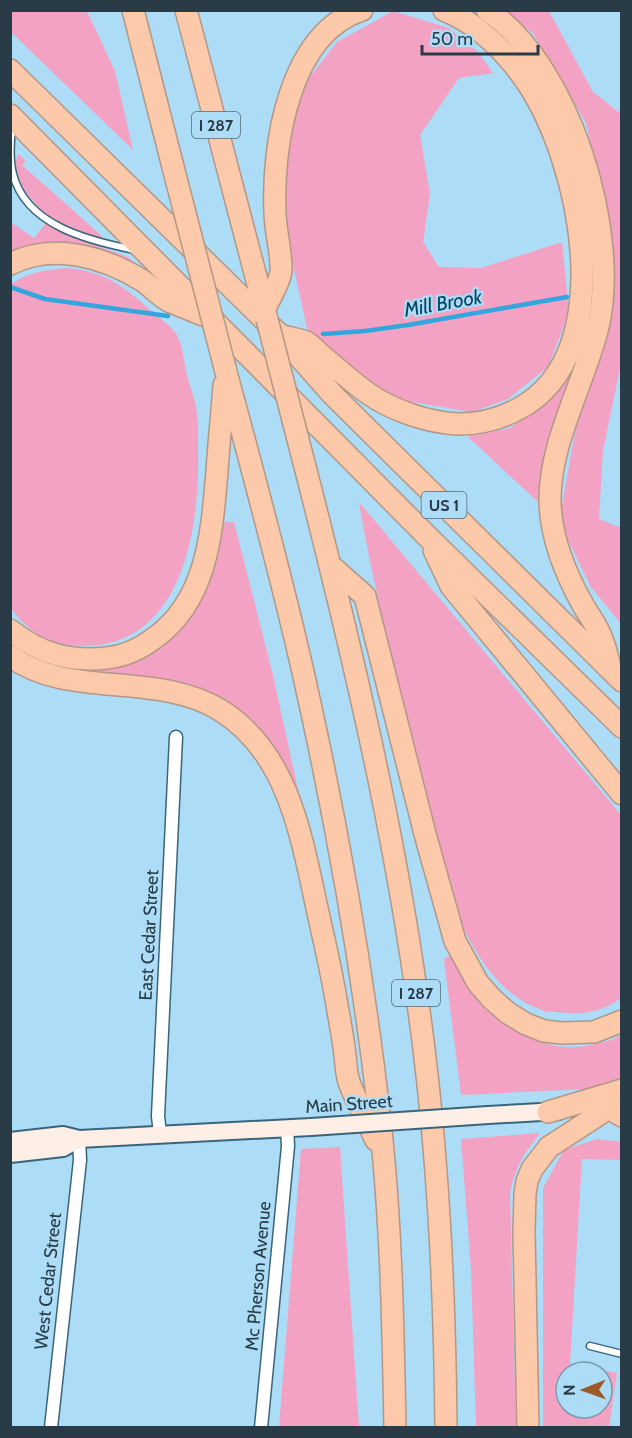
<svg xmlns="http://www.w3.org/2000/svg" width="632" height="1438" font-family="Cabin,sans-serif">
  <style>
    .green { fill: #f4a2c4; fill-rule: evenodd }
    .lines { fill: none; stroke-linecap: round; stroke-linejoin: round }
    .stream { stroke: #33a7dd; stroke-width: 4.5 }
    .lane-casing { stroke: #39657c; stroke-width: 9 }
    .street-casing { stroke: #39657c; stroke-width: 15 }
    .secondary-casing { stroke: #39657c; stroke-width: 20 }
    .highway-casing { stroke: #b29787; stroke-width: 24 }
    .lane { stroke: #fff; stroke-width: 6 }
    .street { stroke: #fff; stroke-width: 12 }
    .secondary { stroke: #feefe6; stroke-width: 16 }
    .highway { stroke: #fcc9aa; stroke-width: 21 }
    .secondary-bridge-casing { stroke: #39657c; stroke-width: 20; stroke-linecap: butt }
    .highway-bridge-casing { stroke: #b29787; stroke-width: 24; stroke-linecap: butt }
    .secondary-bridge { stroke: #feefe6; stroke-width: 16 }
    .highway-bridge { stroke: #fcc9aa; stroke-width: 21 }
    .labels { text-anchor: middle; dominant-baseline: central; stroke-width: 4.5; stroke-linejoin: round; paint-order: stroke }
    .shield { fill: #addcf7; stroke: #506b7b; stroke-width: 1.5 }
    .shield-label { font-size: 16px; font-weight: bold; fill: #283b46 }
    .street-label { font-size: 18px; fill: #283b46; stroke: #addcf7 }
    .water-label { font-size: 20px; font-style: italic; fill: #034561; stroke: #addcf7 }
  </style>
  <rect width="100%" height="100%" fill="#addcf7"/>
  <!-- green -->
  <path class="green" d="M10,11h77l28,60 18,79 -122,-118z
    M393,11l56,17 29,24 15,21 -34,5 -39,57 10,59 -7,48 16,25 42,1 81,-26 7,70 -21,55 -40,32 -36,13 -72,-12 -56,-33 -37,-39 -13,-59 -14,-75 18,-102 39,-50z
    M501,11h48l44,81 28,22v249l-18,88 -4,68 22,9v96l-30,-37 -32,-65 18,-101 26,-71 10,-72 -12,-86 -15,-69 -54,-91z
    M18,154l8,7 -4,4 81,72 -2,2c-13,-5 -28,-9 -40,-15 -21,-11 -54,-45 -43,-70z
    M10,222l24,16 12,-15 22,12 60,22 15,14 -72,-25v-4l-34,1 -26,8z
    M68,268c41,5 56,19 86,45 7,6 18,14 23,22 6,11 7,28 10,40 3,12 9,26 10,39 2,12 1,25 1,37 2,76 -15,195 -114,195 -33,0 -53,-12 -73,-37v-325c17,-11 36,-15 57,-16z
    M572,372l-27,86 -7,44 -71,-66 43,-8 42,-30z
    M359,502l262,313v183c-20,14 -39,18 -64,14 -5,0 -12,0 -18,-3 -94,-35 -118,-221 -138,-308 -14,-66 -31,-132 -42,-199z
    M225,522h9l39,153 32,147 -56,-102 -156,-47 60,-22 64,-106z
    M451,955c6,11 11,23 18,32 29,36 73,69 122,58 11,-3 21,-4 30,-10v45l-32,9 -128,6 -17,-136z
    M540,1133c-17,22 -24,32 -30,60l6,234h-40l-5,-158 -10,-130z
    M597,1139l24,3v18l-39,-1 -12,205 47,9 -8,54h-66v-239l21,-38zM566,1372h36v36h-36z
    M340,1147l19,280h-80l22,-278z"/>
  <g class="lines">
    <!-- stream -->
    <path class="stream" d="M10,287l35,12 123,17
      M323,334l42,-3 43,-6 159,-28"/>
    <!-- lane casing -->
    <g class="lane-casing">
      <path id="lane" d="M12,123c-1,17 -3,35 1,51 13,52 77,67 122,76
        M590,1346l32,8"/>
    </g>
    <!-- street casing -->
    <g class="street-casing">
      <path id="street" d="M160,1134l-2,-18 18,-379
        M51,1428l29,-268 -1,-21
        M261,1428l27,-282 -1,-18"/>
    </g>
    <!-- secondary casing -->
    <g class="secondary-casing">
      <path id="secondary" d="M488,1115l71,-4
        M10,1141l53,-6 16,4 232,-12
        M10,1154l53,-6 16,-9"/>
    </g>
    <!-- highway casing -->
    <g class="highway-casing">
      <path id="highway" d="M133,10l40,157
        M186,10l80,305
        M487,10c83,55 133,223 111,317 -14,57 -49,116 -48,175 1,37 15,71 33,103 5,9 12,18 16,27 6,11 8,24 11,35
        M10,70l270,265 53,60 289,286
        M10,115l416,420 196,192
        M10,264c44,-22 94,-7 133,17 9,6 16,15 26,20 11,5 23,9 34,14
        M265,309c4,-11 15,-26 16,-38 1,-17 -6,-41 -6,-59 -3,-66 14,-179 87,-202
        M280,335c8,3 19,4 26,7 5,3 10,8 14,12 15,13 30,26 46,38 25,18 62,31 93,32 21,0 43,-6 61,-16 101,-55 60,-246 8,-324 -20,-30 -49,-60 -84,-74
        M225,368c27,101 55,202 78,304 32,142 58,287 75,432 13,106 15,216 17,324
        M311,490c49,193 94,387 116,585 13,116 18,236 19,353
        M434,550l17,36 171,208
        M330,565l35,31 60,238 30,107 23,42 14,16 16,14 18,11 18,7 18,2 32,-1 28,-11
        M10,630c30,24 60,32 97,28 17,-2 33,-9 46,-19 55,-38 59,-108 64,-168 2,-29 5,-58 7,-86
        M10,656c57,43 147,15 210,54 68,42 81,125 97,198 7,32 15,65 20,97 3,17 6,33 8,50 1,8 1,18 4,27 7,19 18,39 27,58
        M548,1112l74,-22
        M528,1428l-4,-196 1,-38 2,-13 5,-12 17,-22 60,-39 13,8"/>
    </g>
    <!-- lane -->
    <use href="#lane" class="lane"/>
    <!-- street -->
    <use href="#street" class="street"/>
    <!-- secondary -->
    <use href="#secondary" class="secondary"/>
    <!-- highway -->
    <use href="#highway" class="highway"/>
    <!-- secondary-bridge casing -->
    <g class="secondary-bridge-casing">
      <path id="secondary-bridge" d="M311,1127l177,-12"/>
    </g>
    <!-- highway-bridge casing -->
    <g class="highway-bridge-casing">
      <path id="highway-bridge" d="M173,167l52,201
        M267,319l44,171"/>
    </g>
    <!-- secondary-bridge -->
    <use href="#secondary-bridge" class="secondary-bridge"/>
    <!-- highway-bridge -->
    <use href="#highway-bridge" class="highway-bridge"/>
  </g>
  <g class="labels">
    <!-- shield labels -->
    <g class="shield">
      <rect x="192" y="112" width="48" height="26" rx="4.5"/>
      <rect x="421.5" y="492" width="45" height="26" rx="4.5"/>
      <rect x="392" y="980" width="48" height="26" rx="4.5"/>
    </g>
    <g class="shield-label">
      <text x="216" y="125">I 287</text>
      <text x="444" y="505">US 1</text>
      <text x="416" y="993">I 287</text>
    </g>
    <!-- street labels -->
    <g class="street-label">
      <text transform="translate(149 935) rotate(-87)">East Cedar Street</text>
      <text transform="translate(349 1104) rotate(-4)">Main Street</text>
      <text transform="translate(258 1276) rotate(-85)">Mc Pherson Avenue</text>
      <text transform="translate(48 1281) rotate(-84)">West Cedar Street</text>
    </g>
    <!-- water labels -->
    <g class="water-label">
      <text transform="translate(443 303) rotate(-10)">Mill Brook</text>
    </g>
  </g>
  <!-- border -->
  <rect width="632" height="1438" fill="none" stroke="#283b46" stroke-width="24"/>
  <!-- north arrow -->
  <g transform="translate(584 1390) rotate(269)"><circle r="28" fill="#addcf7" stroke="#789cb0" stroke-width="1.5"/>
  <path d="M0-4.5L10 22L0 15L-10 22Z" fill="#9c5929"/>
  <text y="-9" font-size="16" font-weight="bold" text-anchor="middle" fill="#283b46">N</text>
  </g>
  <!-- scale -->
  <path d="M422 45v9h116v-9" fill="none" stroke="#283b46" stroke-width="3"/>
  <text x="431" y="45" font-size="18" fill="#283b46" stroke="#addcf7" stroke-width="4.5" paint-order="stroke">50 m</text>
</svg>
